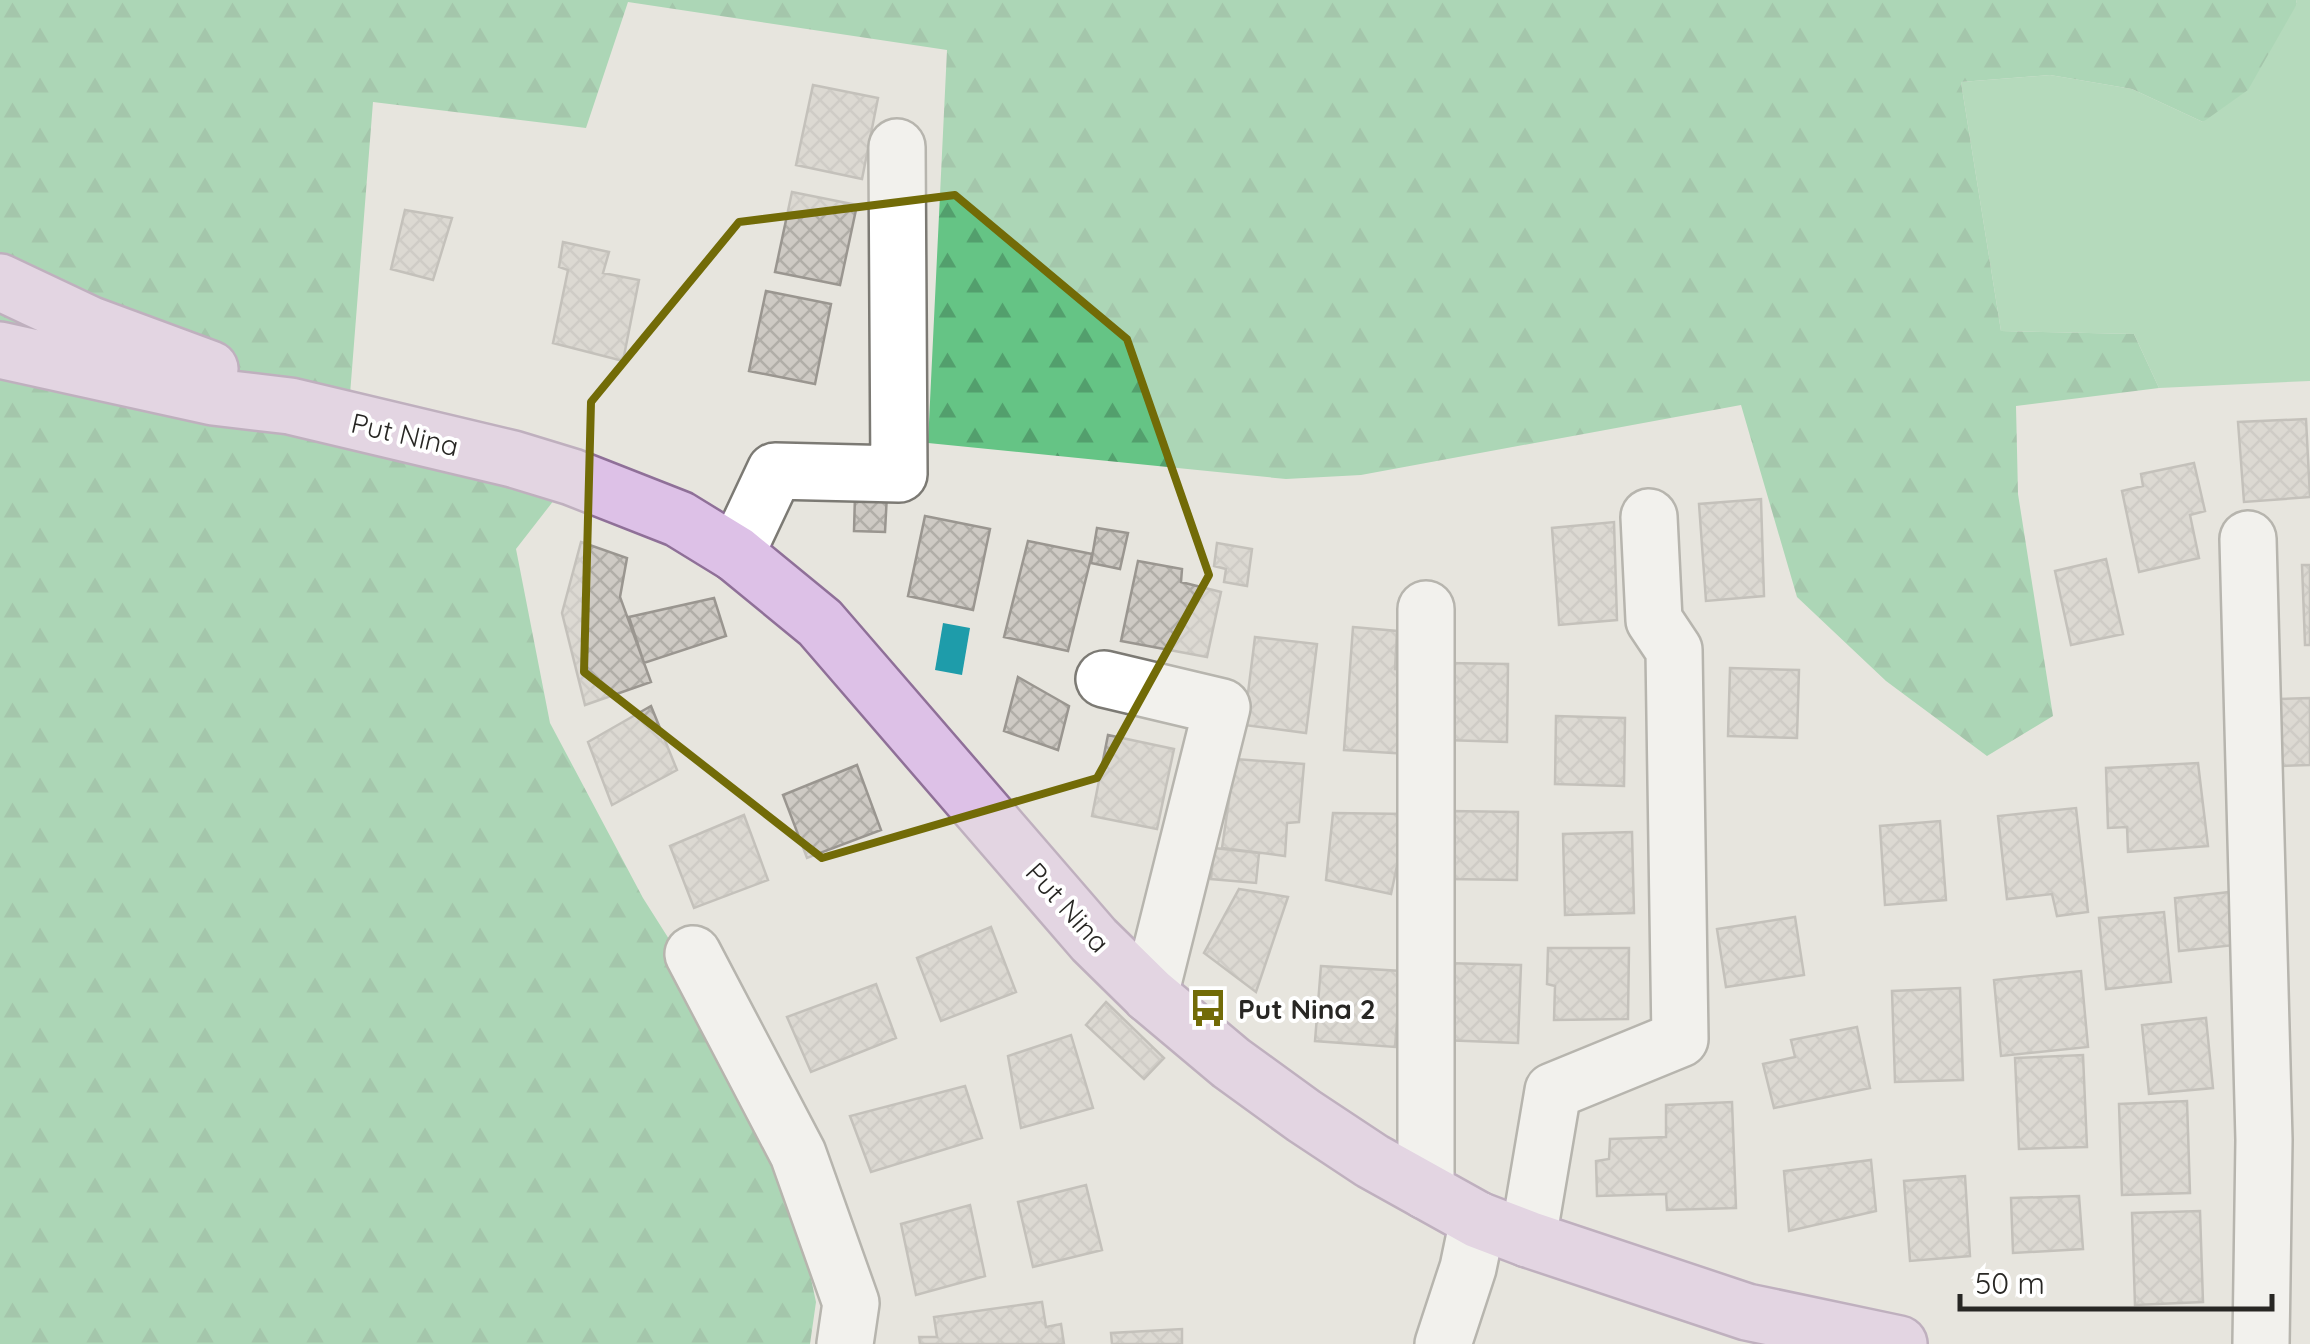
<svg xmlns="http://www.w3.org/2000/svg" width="2310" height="1344" font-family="Quicksand,sans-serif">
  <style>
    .grass { fill: #79cc93 }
    .forest { fill: url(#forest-firs) }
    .water { fill: #1e9caa }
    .building { fill: url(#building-cross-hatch); stroke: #9a9690; stroke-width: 2.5 }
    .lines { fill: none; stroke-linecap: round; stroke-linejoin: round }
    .minor-casing { stroke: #7c7a74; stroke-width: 60 }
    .major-casing { stroke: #8f7098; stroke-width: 60 }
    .minor { stroke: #fff; stroke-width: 55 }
    .major { stroke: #ddc1e7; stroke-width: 55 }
    .marked { fill: none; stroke: #726b07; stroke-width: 8; stroke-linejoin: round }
    .labels { text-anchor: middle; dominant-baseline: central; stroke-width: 8; stroke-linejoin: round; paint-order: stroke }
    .street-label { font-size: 28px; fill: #282724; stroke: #fff }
    .poi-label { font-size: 28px; font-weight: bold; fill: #282724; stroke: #fff; text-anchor: start }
  </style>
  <defs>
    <pattern id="forest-firs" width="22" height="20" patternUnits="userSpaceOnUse" patternTransform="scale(2.5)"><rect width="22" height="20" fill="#65c485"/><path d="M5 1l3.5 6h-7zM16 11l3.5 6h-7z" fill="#539f6d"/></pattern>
    <pattern id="building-cross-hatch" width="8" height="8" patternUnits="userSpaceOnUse" patternTransform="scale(2.5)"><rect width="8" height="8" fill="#cecac4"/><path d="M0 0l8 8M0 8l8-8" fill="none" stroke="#b1aea8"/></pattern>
  </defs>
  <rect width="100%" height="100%" fill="#e7e5de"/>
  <!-- grass -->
  <path class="grass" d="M2296,0h14v381l-151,7 -25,-54 -133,-3 -40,-249 89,-7 82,14 71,33 94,-118z"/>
  <!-- forest -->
  <path class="forest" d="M0,0h2296l1,4 -49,86 -45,32 -71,-33 -82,-14 -89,7 40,249 133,3 25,54 -143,18 2,88 35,222 -66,40 -101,-75 -89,-84 -56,-192 -380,70 -75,4 -358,-36 19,-393 -319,-48 -42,126 -213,-26 -25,318 224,57 -56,72 34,174 93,175 131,207 42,197 -6,42h-810z"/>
  <!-- water -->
  <path class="water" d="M943,623l27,5 -8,47 -27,-5z"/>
  <!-- building -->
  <path class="building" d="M813,85l65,13 -16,81 -66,-14z
    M792,192l65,13 -17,80 -65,-13z
    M405,210l47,8 -19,62 -42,-11z
    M563,242l46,10 -6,21 36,7 -16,81 -70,-18 15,-73 -9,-3z
    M766,291l65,13 -16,80 -66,-13z
    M2306,419l4,78 -66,5 -6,-80z
    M2194,463l11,48 -15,4 9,43 -60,14 -17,-81 21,-5 -2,-12z
    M887,494l-2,38 -31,-1 1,-36z
    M1761,499l3,97 -58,5 -7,-97z
    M925,516l65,13 -17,81 -65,-14z
    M1614,522l3,98 -58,5 -7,-97z
    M1097,528l31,5 -8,36 -29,-6z
    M1028,541l64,13 -24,97 -64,-14z
    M581,542l46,16 -7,39 31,85 -66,23 -23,-92z
    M1217,543l35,6 -5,37 -23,-4 2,-13 -12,-3z
    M2106,559l17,75 -52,11 -16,-74z
    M1138,561l44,8 -1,13 40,10 -14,65 -86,-16z
    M2302,565h8v80h-5z
    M714,598l12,38 -82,27 -15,-46z
    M1353,627l44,4 -2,38 18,1 -5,84 -64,-4z
    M1255,637l62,7 -11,89 -62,-8z
    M1447,663l61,1 -1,78 -62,-2z
    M1730,668l69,2 -2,68 -69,-2z
    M1018,677l51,29 -11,44 -54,-19z
    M2310,698v67l-30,1 -2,-67z
    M651,706l26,64 -65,35 -24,-63z
    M1556,716l69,2 -1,68 -69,-2z
    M1108,735l66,14 -17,80 -65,-13z
    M1235,759l69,5 -5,58 -12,1 -2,33 -63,-8z
    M2198,763l10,83 -80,6 -1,-25 -19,1 -2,-60z
    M857,765l24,65 -74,28 -24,-63z
    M2076,808l12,104 -31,4 -5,-22 -45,5 -9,-83z
    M1449,811l69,1 -1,68 -69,-1z
    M1333,813l75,1 -17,80 -65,-14z
    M744,815l24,65 -74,28 -24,-62z
    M1940,821l6,79 -61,5 -5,-79z
    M1632,832l2,81 -69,2 -2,-81z
    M1214,848l45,5 -3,30 -45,-4z
    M1239,889l49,8 -32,95 -52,-39z
    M2230,892l5,53 -56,6 -4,-53z
    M2164,912l7,70 -65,7 -7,-71z
    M1795,917l9,58 -78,12 -9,-58z
    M991,927l25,65 -75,29 -24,-63z
    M1548,948h81l-1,71 -74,1 1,-34 -8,-2z
    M1444,963l77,2 -3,78 -77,-3z
    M1321,966l80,5 -6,76 -80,-6z
    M2081,971l7,76 -87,9 -7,-76z
    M876,984l20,54 -85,34 -24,-55z
    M1960,988l3,92 -68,2 -3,-91z
    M1106,1002l58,56 -20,21 -58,-54z
    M2206,1018l7,70 -64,6 -7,-69z
    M1857,1027l13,61 -96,20 -11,-44 32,-7 -4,-17z
    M1071,1035l22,73 -72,20 -13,-72z
    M2083,1055l4,92 -68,2 -4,-91z
    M965,1086l17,52 -111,34 -21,-56z
    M2187,1101l3,92 -68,2 -3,-91z
    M1732,1102l4,106 -69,2 -1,-16 -69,2 -1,-35 13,-2 1,-20 56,-2v-32z
    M1871,1160l5,51 -87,20 -5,-60z
    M1965,1176l5,80 -60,5 -6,-80z
    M1086,1185l16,65 -69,17 -15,-65z
    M2079,1196l4,53 -70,4 -2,-55z
    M970,1205l15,71 -69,19 -15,-71z
    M2200,1211l3,91 -68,3 -3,-92z
    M1042,1302l4,25 15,-3 3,20h-144l-1,-7h18l-3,-20z
    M1182,1329v15h-70l-1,-11z"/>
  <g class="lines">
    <!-- minor casing -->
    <g class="minor-casing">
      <path id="minor" d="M2248,539l16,601 -3,204
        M736,554l39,-83 124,3 -2,-327
        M1104,679l118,28 -72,288
        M693,954l105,200 53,149 -6,41
        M1426,1191v-582
        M1528,1239l25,-148 127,-52 -6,-389 -20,-30 -5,-103
        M1443,1344l25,-76 10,-48"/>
    </g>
    <!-- major casing -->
    <g class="major-casing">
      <path id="major" d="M0,282l91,43 119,44
        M0,350l213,47 77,9 223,53 59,18 107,42 57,35 84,69 274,317 56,55 81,68 73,53 68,45 106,59 50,19 219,73 152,32"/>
    </g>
    <!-- minor -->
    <use href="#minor" class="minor"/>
    <!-- major -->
    <use href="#major" class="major"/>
  </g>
  <!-- marked area -->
  <path d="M0 0H2310V1344H0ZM955,195l172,144 82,236 -112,203 -275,80 -238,-186 7,-270 148,-180z" fill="#e7e5de" fill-opacity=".55" fill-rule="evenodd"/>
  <path class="marked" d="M955,195l172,144 82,236 -112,203 -275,80 -238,-186 7,-270 148,-180z"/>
  <!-- icons -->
  <defs>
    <g id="bus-bare" transform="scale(3)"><path d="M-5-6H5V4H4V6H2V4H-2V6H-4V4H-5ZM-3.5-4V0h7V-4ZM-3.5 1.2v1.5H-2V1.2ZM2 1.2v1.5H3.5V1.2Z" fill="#726b07" stroke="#fff" stroke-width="2.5" paint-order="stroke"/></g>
  </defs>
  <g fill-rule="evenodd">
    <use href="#bus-bare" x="1208" y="1008"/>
  </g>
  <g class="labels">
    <!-- street labels -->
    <g class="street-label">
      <text transform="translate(405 434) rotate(13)">Put Nina</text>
      <text transform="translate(1068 907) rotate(48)">Put Nina</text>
    </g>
    <!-- poi labels -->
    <g class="poi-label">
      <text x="1238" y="1008">Put Nina 2</text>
    </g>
  </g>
  <!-- scale -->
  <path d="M1960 1294v15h312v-15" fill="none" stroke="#282724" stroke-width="5"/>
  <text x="1975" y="1294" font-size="30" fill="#282724" stroke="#ffffff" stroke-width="8" paint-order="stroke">50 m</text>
</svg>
